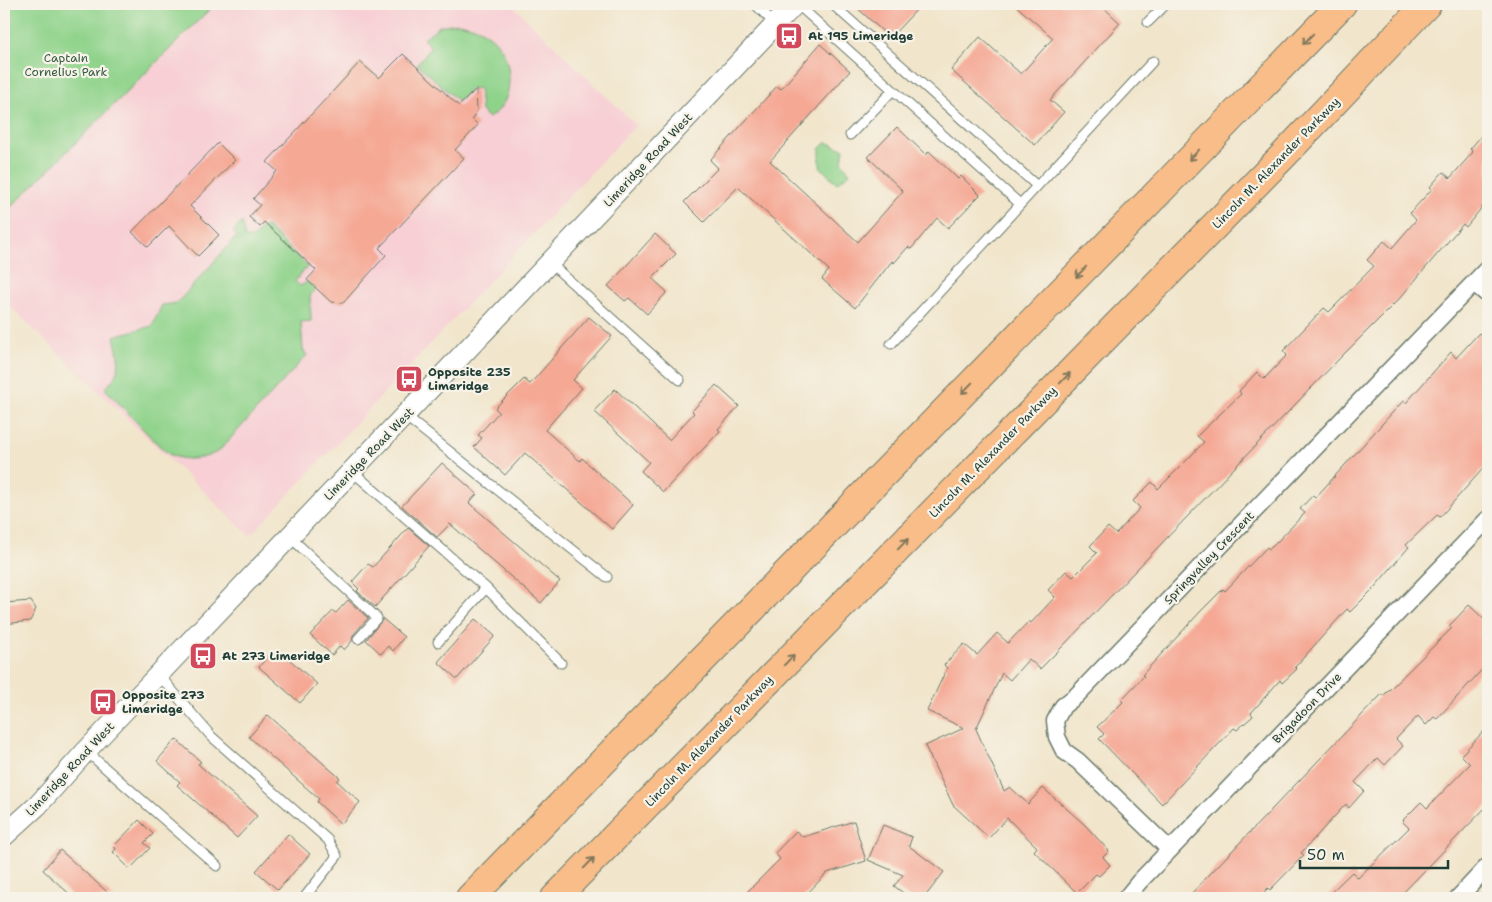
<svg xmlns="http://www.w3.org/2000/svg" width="1492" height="902" font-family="'Shantell Sans',sans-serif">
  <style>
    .built { fill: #f7cfd4 }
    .green { fill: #8fd38b; stroke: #578860 }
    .building { fill: #f5a995 }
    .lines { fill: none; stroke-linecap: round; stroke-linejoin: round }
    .service-casing { stroke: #687869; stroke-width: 11 }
    .minor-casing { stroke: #687869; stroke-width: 19 }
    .tertiary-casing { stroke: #687869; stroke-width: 22 }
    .motorway-casing { stroke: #687869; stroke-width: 30 }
    .service { stroke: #fff; stroke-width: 9 }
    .minor { stroke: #fff; stroke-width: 16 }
    .tertiary { stroke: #fff; stroke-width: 20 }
    .motorway { stroke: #f8bd89; stroke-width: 28 }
    .oneway { stroke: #81775a }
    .labels { text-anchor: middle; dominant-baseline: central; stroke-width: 4.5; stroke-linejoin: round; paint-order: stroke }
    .poi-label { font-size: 12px; font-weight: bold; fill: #1f3d34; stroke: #f7f3e8; text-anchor: start }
    .park-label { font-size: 12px; fill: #355b45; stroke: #f7f3e8 }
    .street-label { font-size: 12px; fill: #1f3d34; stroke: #f7f3e8 }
  </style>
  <rect width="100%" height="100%" fill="#f7f3e8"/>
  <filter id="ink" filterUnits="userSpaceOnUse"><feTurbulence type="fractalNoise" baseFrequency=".02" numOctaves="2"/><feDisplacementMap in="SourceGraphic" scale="10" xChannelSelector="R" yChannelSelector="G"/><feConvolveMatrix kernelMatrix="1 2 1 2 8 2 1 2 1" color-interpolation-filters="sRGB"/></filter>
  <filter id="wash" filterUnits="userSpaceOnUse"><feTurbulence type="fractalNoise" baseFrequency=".0096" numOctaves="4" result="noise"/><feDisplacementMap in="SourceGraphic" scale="20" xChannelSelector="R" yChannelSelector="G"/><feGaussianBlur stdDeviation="1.12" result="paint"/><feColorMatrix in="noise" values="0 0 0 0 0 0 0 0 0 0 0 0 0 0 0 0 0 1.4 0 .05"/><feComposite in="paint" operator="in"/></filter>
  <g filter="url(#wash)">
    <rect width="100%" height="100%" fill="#f1e5cb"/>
    <!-- built -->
    <path class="built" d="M215,4h296l125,121 -386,411 -246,-235v-87z"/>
    <!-- green -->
    <path class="green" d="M4,4h211l-211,210z
      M458,23c36,5 56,31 50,68 -2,10 -9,22 -20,27l-7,-7 -2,-23 -8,1 -13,12 -41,-37 14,-17 -8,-8 16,-13z
      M826,142l18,7 -2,13 8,11 -13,10 -17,-16v-19z
      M242,222l3,16h8l12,-13 43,41 -13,15 5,5 7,-4 9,7 -6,7 1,25 -10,1 2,28 4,5 -88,96c-14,8 -32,11 -48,4 -11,-5 -54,-55 -66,-66 19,-20 14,-28 9,-53l38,-10 10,-21 15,-2 60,-67 -4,-4z"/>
    <g id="blocks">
      <!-- building -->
      <path class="building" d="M853,4h69l-32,34z
        M1014,4h86l20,19 -70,77 14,12 -29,33 -84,-75 29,-33 41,37 32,-36z
        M820,44l30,27 -80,90 88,81 45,-51 -35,-34 29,-30 29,28 3,-4 29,28 3,-3 19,19 -32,33 -11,-10 -26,31 -3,-2 -14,16 -2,-2 -37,47 -33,-29 7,-9 -91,-83 -34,35 -20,-20 34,-34 -8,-8 67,-74 4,3z
        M403,54l56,52 17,-17 1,22 -5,8 6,6 -23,25 9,8 -85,90 7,7 -43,48 -12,-1 -24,-22 9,-10 -52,-48 -4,5 -11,-10 11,-12 -7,-6 24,-28 -10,-9 93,-100 19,16z
        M1488,128v72l-22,27 -3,-3 -63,74 -63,63 -275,286 -22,22 -11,-10 -19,21 -8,-7 -26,56 28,62 6,-4 18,17 15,-16 42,37 24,26 -6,6 7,8 -11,11 -3,-2 -19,19 -43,-42 3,-4 -30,-29 -18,20 -36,-33 -28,-59 39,-18 -37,-17 20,-43 -3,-3 20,-21 13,11 20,-22 11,10 21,-22 2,2 24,-26 -7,-7 18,-19 7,6 24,-24 -7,-7 18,-19 8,7 24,-26 -7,-7 19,-19 6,7 25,-25 21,-22 -7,-6 44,-42 -2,-3 18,-19 7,7 23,-24 -4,-4 19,-20 22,-23 5,4 45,-46 -7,-6 17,-19 8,7 24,-28 -6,-7 22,-24 -2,-2 13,-15 7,6 23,-26 -3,-3z
        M218,143l17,17 -45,46 29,29 -21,21 -29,-30 -21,21 -16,-15z
        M655,234l21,20 -24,24 15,14 -20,22 -18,-16 -4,3 -17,-15z
        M589,317l23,19 -39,44 9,8 -37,42 35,31 2,-3 51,47 -21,24 -87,-76 -20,22 -31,-28 8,-9 -4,-3 21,-23 -4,-4 29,-29 6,5z
        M1479,333l9,8v122l-48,54 -3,-2 -31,30 3,2 -36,42 -23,23 -3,-3 -52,58 2,2 -15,14 -2,-3 -29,33 2,3 -16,14 -3,-2 -72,76 -63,-65 5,-5 -7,-7 26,-25 -2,-2 23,-24 -2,-1 58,-63 23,-23 2,2 42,-44 2,2 4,-3 32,-33 -5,-4 13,-14 2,3 88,-97 3,2 45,-51 5,6z
        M716,385l23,21 -21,23 2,2 -57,61 -22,-21 8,-9 -55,-51 21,-22 54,51 25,-27 -2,-2z
        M442,463l35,31 -8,9 91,78 -19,22 -91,-79 -13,13 -35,-31z
        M408,528l21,18 -54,61 -18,-16 2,-2 -7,-7 16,-18 5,3z
        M348,600l20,18 -15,17 -1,6 -8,9 -4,-4 -8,9 -22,-20 23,-24 3,2z
        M31,601l5,8 -6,12 -26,3v-21z
        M1469,605l19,18v40l-51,56 -3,-2 -8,8 -8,-9 -22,23 7,7 -18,19 -7,-7 -23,24 9,9 -15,17 -3,-4 -45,49 3,2 -34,35 -2,-2 -9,10h-72l195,-204 1,2 69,-68 -3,-2z
        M383,619l21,18 -11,14 -5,-5 -7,8 -15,-14z
        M475,619l20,17 -38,43 -19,-17z
        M280,651l37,33 -17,19 -41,-36 10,-12 5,3z
        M268,715l72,63 -3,3 23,21 -19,22 -24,-22 2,-3 -70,-62z
        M1488,727v78l-90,93h-73l27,-26 6,6 51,-50 -7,-7 19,-19 6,6 43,-44 -9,-9z
        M176,739l25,23 -3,2 59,52 -20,22 -60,-53 3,-3 -23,-21z
        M139,820l14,14 -9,9 6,5 -20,21 -17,-17 3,-3 -2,-3z
        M854,821l12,40 -39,12 -24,25h-62l39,-39 -5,-6 21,-22 7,6z
        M883,825l29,12 -3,9 35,26 -20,26h-14l-16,-12 9,-11 -35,-15z
        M288,834l22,20 -32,36 -22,-19z
        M60,850l54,48h-40l-31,-28z"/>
    </g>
  </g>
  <g filter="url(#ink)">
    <use href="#blocks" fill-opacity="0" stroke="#687869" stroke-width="1"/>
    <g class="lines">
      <!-- service casing -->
      <g class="service-casing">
        <path id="service" d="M755,4l21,21
          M797,4l223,200
          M832,4l204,181
          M1148,22l18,-18
          M850,135l43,-45
          M550,263l130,117
          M891,344l262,-283
          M405,416l202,161
          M352,471l134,117 75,75
          M290,537l87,81 -19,21
          M438,642l48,-54
          M159,675l52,61 117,104 9,16 -33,42
          M86,751l131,115"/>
      </g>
      <!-- minor casing -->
      <g class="minor-casing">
        <path id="minor" d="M1474,283l14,12
          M1170,850l-92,-89 -14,-10 -7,-14 -2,-16 8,-15 13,-10 412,-428
          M1126,898l13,-16 349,-363
          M1458,898l30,-32"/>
      </g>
      <!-- tertiary casing -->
      <g class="tertiary-casing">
        <path id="tertiary" d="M4,836l34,-31 48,-54 709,-747"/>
      </g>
      <!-- motorway casing -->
      <g class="motorway-casing">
        <path id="motorway" d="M470,898l872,-894
          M555,898l728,-742 144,-152"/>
      </g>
      <!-- service -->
      <use href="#service" class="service"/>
      <!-- minor -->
      <use href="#minor" class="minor"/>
      <!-- tertiary -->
      <use href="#tertiary" class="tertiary"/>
      <!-- motorway -->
      <use href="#motorway" class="motorway"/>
    </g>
    <!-- one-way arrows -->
    <defs><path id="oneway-shaft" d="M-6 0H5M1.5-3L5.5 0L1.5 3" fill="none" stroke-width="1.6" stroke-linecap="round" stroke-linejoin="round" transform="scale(1.25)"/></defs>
    <g class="oneway">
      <use href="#oneway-shaft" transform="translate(1308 39) rotate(134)"/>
      <use href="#oneway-shaft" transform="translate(1194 155) rotate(134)"/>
      <use href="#oneway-shaft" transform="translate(1081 272) rotate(134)"/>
      <use href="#oneway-shaft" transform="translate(1065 378) rotate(-46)"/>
      <use href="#oneway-shaft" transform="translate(967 388) rotate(134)"/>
      <use href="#oneway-shaft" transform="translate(903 544) rotate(-46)"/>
      <use href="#oneway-shaft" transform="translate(789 660) rotate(-46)"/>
      <use href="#oneway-shaft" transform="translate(589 863) rotate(-46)"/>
    </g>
  </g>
  <!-- icons -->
  <defs>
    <g id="bus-square" transform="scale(1.4375)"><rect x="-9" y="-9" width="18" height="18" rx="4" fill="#d1495b" stroke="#f7f3e8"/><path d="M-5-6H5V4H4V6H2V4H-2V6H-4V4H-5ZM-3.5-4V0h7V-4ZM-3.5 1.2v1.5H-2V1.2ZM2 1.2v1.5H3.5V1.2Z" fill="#fff"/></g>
  </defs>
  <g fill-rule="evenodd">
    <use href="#bus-square" x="789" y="36"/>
    <use href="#bus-square" x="409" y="379"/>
    <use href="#bus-square" x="203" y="656"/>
    <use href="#bus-square" x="103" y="702"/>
  </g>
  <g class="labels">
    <!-- poi labels -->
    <g class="poi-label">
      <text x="808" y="36">At 195 Limeridge</text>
      <text x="428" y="372">Opposite 235<tspan x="428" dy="14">Limeridge</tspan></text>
      <text x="222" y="656">At 273 Limeridge</text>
      <text x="122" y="695">Opposite 273<tspan x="122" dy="14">Limeridge</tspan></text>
    </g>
    <!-- park labels -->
    <g class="park-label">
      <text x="66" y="58">Captain<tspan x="66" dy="14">Cornelius Park</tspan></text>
    </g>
    <!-- street labels -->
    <g class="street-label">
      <text transform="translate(648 160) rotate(-47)">Limeridge Road West</text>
      <text transform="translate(1276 163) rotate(-46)">Lincoln M. Alexander Parkway</text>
      <text transform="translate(993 452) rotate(-46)">Lincoln M. Alexander Parkway</text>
      <text transform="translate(369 454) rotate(-46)">Limeridge Road West</text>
      <text transform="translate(1209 558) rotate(-46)">Springvalley Crescent</text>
      <text transform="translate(1307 708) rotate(-46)">Brigadoon Drive</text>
      <text transform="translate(709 741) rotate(-46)">Lincoln M. Alexander Parkway</text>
      <text transform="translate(70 769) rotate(-47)">Limeridge Road West</text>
    </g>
  </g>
  <!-- margin -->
  <rect width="1492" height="902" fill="none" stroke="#f7f3e8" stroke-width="20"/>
  <!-- scale -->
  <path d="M1300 860v8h148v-8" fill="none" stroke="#1f3d34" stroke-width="2.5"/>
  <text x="1307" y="860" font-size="15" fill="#1f3d34" stroke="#f7f3e8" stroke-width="4" paint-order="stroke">50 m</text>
</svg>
